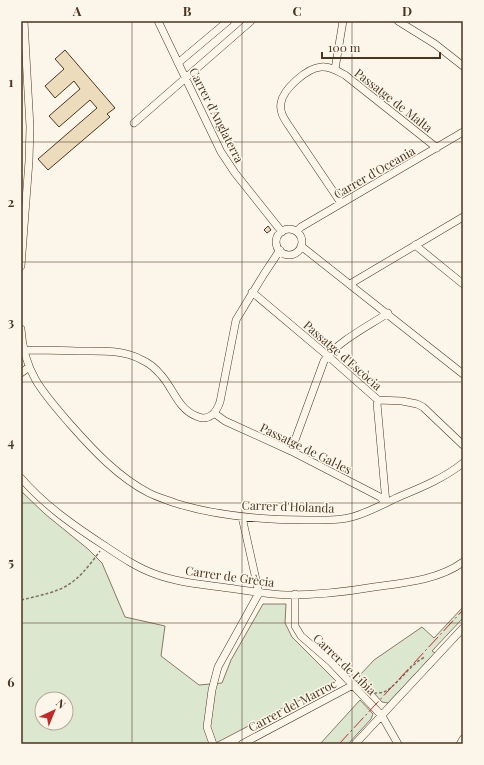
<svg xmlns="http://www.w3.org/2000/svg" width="484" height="765" font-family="'Playfair Display',serif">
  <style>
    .green { fill: #dce7d0; stroke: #887966; fill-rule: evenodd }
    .building { fill: #ecdcbc; stroke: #4a3520 }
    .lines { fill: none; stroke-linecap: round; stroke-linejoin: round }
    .minor-casing { stroke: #4a3520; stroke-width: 8 }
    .path { stroke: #7f6f5c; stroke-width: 1.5; stroke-dasharray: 3 2; stroke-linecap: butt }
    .minor { stroke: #fbf6e9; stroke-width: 7 }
    .power { stroke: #c62828; stroke-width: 1; stroke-dasharray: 14 3 2 3; stroke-linecap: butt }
    .grid { fill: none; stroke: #4a3520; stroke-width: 1; stroke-opacity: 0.55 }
    .labels { text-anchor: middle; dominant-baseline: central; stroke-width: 3; stroke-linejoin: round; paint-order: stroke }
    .street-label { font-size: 12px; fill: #4a3520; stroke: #fbf6e9 }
    .neatline { fill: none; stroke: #4a3520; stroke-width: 1.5 }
    .grid-label { font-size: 13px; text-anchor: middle; font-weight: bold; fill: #4a3520 }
  </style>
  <rect width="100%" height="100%" fill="#fbf6e9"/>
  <!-- green -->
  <path class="green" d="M21,491l24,23 43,35 14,14 23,54 40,9 -4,30 38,29 23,-2 9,-23 32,-56h23l-1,19 7,14 44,44 -12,8 -43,20 -67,35h-193zM42,699h24v24h-24z
    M463,607v11l-31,33 3,2 -47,50 -6,-1 -23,-26 15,-16 48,-33 12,11z
    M360,700l13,14 -2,5 -23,25h-28z"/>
  <!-- building -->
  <path class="building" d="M65,50l50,58 -8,6 3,3 -62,53 -10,-11 59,-51 -7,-8 -31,27 -10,-11 31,-27 -6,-8 -19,17 -10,-12 19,-17 -9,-10z
    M268,226l3,4 -4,3 -3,-3z"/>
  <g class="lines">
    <!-- minor casing -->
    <g class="minor-casing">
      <path id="minor" d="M158,21l63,131 14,21 47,59
        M398,21l37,23 28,22
        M178,63l50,-42
        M335,69l8,-48
        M134,123l117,-102
        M341,203l-52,-77c-4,-6 -10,-14 -8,-23 2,-14 26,-35 40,-36 9,-1 16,4 24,8l92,73
        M276 242a13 13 0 1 1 26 0a13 13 0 1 1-26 0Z
        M297,231l4,-4 162,-95
        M415,245l48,39
        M301,246l162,128
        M21,266l8,-105 1,-34 -6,-106
        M350,284l113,-67
        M252,292l76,64 50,44 24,1 15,3 6,3 40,38
        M21,329c3,44 22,64 49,95 23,26 48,53 79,69 8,4 18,7 26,10 42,13 87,17 132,17 14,0 31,1 45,-3 15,-4 30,-12 44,-19 24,-10 47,-19 67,-35
        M24,350c18,0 35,0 52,1 21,0 47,-2 66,9 7,3 14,9 19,15 12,13 17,34 35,41 13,6 20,-3 24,-14l16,-82 28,-46 16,-24
        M21,373l8,-6
        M378,400l-1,3 9,100
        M214,413l11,8 66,30 89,46 6,6
        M291,451l33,-90c14,-20 43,-34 64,-48
        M21,478c24,28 56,50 87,70 15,10 30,20 47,26 21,8 44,10 66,13 22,3 44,7 66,8 29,0 58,-3 87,-8 29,-4 65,-7 89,-25
        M295,594v32l6,10 30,26 51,54 16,28
        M213,744l-6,-17 5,-37 6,-23 41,-74 -17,-76
        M242,744l111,-59
        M355,744l108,-116
        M460,744l3,-5"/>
    </g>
    <!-- path -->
    <path class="path" d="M21,600c44,-10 52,-12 79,-49
      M374,693c3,0 7,0 10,-1 13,-6 26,-28 41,-35"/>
    <!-- minor -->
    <use href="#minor" class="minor"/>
    <!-- power -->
    <path class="power" d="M339,744l124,-134"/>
  </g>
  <!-- grid -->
  <path class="grid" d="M132,21v723M242,21v723M352,21v723M21,142h442M21,262h442M21,382h442M21,503h442M21,623h442"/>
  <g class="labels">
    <!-- street labels -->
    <g class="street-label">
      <text transform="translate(394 100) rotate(38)">Passatge de Malta</text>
      <text transform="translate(217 115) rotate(63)">Carrer d'Anglaterra</text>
      <text transform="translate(374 172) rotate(-30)">Carrer d'Oceania</text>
      <text transform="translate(343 355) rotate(41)">Passatge d'Escòcia</text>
      <text transform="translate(306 448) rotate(26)">Passatge de Gal·les</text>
      <text transform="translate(288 506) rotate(2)">Carrer d'Holanda</text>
      <text transform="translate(230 576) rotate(8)">Carrer de Grècia</text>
      <text transform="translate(345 664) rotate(44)">Carrer de Líbia</text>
      <text transform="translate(292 705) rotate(-28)">Carrer del Marroc</text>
    </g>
  </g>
  <!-- border -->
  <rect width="484" height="765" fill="none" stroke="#fbf6e9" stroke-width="44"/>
  <!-- north arrow -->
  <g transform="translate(54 711) rotate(44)"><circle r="19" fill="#fbf6e9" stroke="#b4a999"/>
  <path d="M0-3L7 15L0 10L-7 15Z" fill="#c62828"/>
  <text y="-6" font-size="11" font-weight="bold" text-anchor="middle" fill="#4a3520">N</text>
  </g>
  <!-- scale -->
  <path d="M322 52v6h118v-6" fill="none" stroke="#4a3520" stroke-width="2"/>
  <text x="328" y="52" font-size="12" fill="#4a3520" stroke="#fbf6e9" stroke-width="3" paint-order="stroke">100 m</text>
  <rect x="22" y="22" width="440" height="721" class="neatline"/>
  <g class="grid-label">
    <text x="77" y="16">A</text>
    <text x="187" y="16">B</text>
    <text x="297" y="16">C</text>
    <text x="407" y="16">D</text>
    <text x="11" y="87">1</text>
    <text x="11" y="207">2</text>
    <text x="11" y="327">3</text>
    <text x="11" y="447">4</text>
    <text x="11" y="567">5</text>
    <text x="11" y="687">6</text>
  </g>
</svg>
